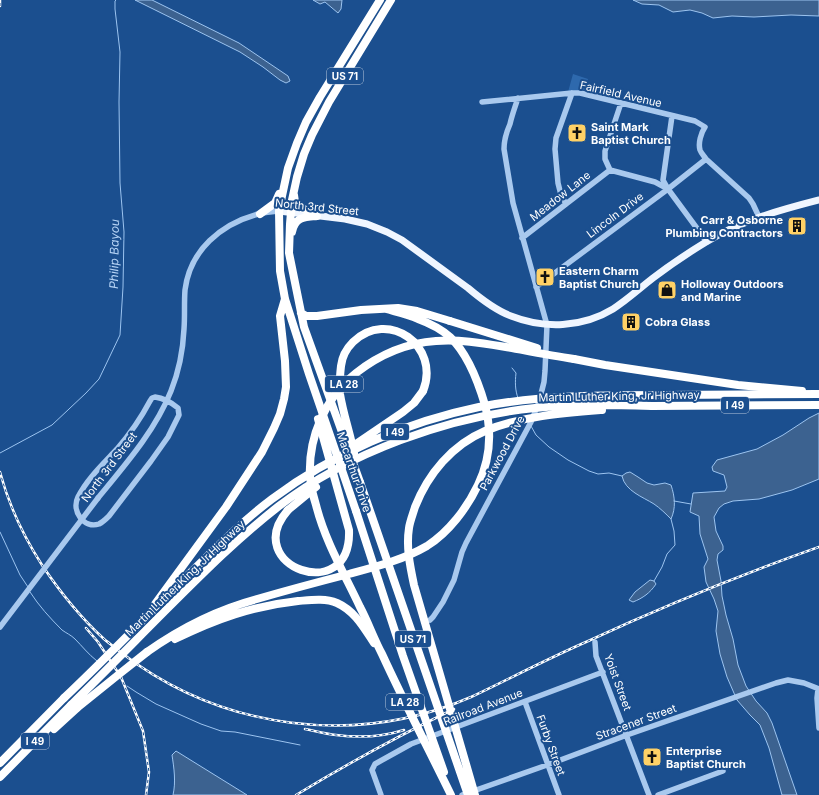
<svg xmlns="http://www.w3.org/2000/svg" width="819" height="795" font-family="Inter,sans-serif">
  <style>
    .green { fill: #2e69ad }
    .water { fill: #3c6290; stroke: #9cc4f0 }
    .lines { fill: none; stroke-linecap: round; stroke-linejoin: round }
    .stream { stroke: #9cc4f0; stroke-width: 1 }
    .minor { stroke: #a9c9ee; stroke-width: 5.5 }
    .major { stroke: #f0f6ff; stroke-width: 7 }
    .highway { stroke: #fff; stroke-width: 8 }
    .rail-casing { stroke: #fff; stroke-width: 2.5 }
    .rail { stroke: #1b4f8f; stroke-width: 1; stroke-dasharray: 3; stroke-linecap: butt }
    .minor-bridge { stroke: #a9c9ee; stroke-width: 5.5 }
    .highway-bridge { stroke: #fff; stroke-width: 8 }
    .labels { text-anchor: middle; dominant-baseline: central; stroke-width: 4; stroke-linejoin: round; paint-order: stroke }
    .shield { fill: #1b4f8f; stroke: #bbcadd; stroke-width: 1 }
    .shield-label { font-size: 10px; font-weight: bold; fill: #fff }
    .street-label { font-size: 11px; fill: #fff; stroke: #1b4f8f }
    .poi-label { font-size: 11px; font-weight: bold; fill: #fff; stroke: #1b4f8f; text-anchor: start }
    .water-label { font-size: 12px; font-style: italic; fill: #b5d3f5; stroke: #1b4f8f }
  </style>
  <rect width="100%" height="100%" fill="#1b4f8f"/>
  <!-- green -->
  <path class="green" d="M573,74l15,5 -3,11 -6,-1 -1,3h-10z"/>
  <!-- water -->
  <path class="water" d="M135,0h17l87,43 49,33 2,5 -4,2 -6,-3 -17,-13 -23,-15z
    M313,0h29l-1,9 -3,4 -13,-11 -5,2z
    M633,0h186v16l-28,-1 -37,2 -22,-1 -19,2 -11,-5 -12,-3 -17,2 -14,-7 -17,-1z
    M819,413v66l-27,11 -33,9 -26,2 -9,3 -5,4 -5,9 2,14 7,15v4l-5,4 -1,6 4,21 1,15 4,19 7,24 5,26 8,21 10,15 11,12 5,10 25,72h-15l-13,-47 -9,-23 -10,-10 -13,-15 -10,-23 -7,-23 -4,-23 2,-20 -4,-12 -8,-17 -2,-15 4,-8 -8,-25 -1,-18 -9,-4 3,-19 32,-2 2,-4 -3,-12 -11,-4 -1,-4 5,-7 40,-11 26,-14 26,-17z
    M630,472l8,5 9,6 7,2 11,-2 6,2c4,12 5,23 0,34 -5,-5 -11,-11 -17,-15 -11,-7 -29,-13 -32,-28l4,-3z
    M650,580l4,1 2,3c-6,9 -13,14 -23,18l-4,-2 6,-8z
    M176,751l71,44h-74c3,-13 1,-27 -1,-40z"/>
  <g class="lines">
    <!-- stream -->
    <path class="stream" d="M512,368l4,5c-1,9 -1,17 2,25
      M531,426l5,9 13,12 19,13 21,11 9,3 11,-1 13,3
      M0,453l52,-28 34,-32 13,-14 21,-44 3,-48 1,-55 -4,-49 -1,-81 1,-50 -5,-43v-8l1,-1
      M674,501l17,3
      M0,532l20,43 8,12
      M654,581l8,-14 5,-13 8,-9 -1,-14 -3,-12
      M30,592c9,14 20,26 32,38 4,3 9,5 13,9 7,7 13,15 22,22
      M127,686l9,6 20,12 45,20 20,7 14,1 65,13"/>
    <!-- minor -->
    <path class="minor" d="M482,102l90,-9h8l115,28 10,6c-4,6 -7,16 -5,23 1,3 4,6 6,9l43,39 4,6 6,13
      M610,170l45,12 13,7 39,53
      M610,170l-5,-11v-8l16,-48
      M668,189l-5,-9 9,-64
      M566,204l-5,-9 -3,-12 -3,-34 1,-11 16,-45
      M522,238l88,-68
      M536,287l132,-98 38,-30
      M155,397c8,1 17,6 23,11l1,7 -11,22 -17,24 -42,55c-3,3 -6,6 -10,8 -15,5 -28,-13 -21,-27 9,-18 25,-33 39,-48 13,-15 24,-31 33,-48l2,-3z
      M98,498c27,-33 57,-67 73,-107 8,-20 12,-41 13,-62 1,-13 0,-26 1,-39 5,-40 36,-66 73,-76 7,-2 14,-2 21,-3
      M430,620l3,-3 10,-15 11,-22 8,-28 4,-9 65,-121 8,-20 5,-20 1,-11 2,-46 -34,-122 -9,-54c0,-10 2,-16 6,-25 2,-9 5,-17 8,-26
      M595,642l1,14 53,139
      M818,689l-1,9 2,30
      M525,702l34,93
      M381,795l-9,-25 3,-6 36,-20 192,-72
      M462,795l85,-30 80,-30 149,-52 12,-3 16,3 15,6
      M658,795l65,-24"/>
    <!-- major -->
    <path class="major" d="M279,211l66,8 22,5 20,8 15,8c22,16 44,32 66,48 13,11 27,22 43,28 33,13 71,12 102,-7 14,-9 27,-21 40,-31 17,-13 35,-25 53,-36 34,-21 74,-32 113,-42"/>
    <!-- highway -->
    <path class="highway" d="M294,195l1,7 2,3 19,11
      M260,214l15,-11 4,-9
      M292,232c3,-15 12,-15 25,-16
      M301,313l5,3h11l44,-6 37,-2 19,3 33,10
      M574,359l31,6 133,20 64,6
      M652,406l167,-1
      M354,453c-4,-20 -11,-40 -14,-59 -1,-9 0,-19 1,-28 1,-9 5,-17 12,-24 35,-34 88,4 70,49
      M360,482l-56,-155 -15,-74 1,-29 2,-24 5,-23 7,-23 8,-19 17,-33 62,-102
      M288,510c-49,56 64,97 61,20l-31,-111
      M356,511l-47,-137 -24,-75 -5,-28 -1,-60 3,-15 6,-28 9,-25 9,-21 14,-25 60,-97
      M155,604l71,-97 36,-55 12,-24 6,-14 4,-15 2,-12 -1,-26 -5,-45 5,-17
      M175,639c41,-20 77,-33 123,-38 13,-1 27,-3 39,2 18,8 27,25 37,40
      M147,652c35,-25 69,-42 110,-53 31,-9 61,-17 92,-25 26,-7 54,-14 78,-28 22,-14 40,-38 51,-61 12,-25 14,-53 7,-80 -7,-24 -17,-51 -35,-68 -9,-8 -21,-14 -32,-18 -10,-5 -21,-7 -32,-10
      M54,729l23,-21
      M0,763l64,-65
      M0,777l71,-72"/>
    <!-- rail casing -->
    <g class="rail-casing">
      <path id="rail" d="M0,6v-6
        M0,472c9,34 24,65 42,93 18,27 38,52 62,74 6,5 13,10 19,15 100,76 233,93 348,43 38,-18 76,-38 115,-55 76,-35 154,-67 233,-95
        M86,628l12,14 23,35 22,54 6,41 -3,23
        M305,729c10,2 21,5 31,6 23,3 46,2 68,-5
        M296,795c51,-31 104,-60 158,-86"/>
    </g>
    <!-- rail -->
    <use href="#rail" class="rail"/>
    <!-- minor-bridge -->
    <path class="minor-bridge" d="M0,627l98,-129"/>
    <!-- highway-bridge -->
    <path class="highway-bridge" d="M450,321l87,27
      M350,448l53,-36 11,-9 9,-12
      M360,482l108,313
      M288,510l28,-23
      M356,511l47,145 41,116
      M64,698c40,-38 79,-78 119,-118 29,-28 57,-57 89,-81 60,-45 134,-77 207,-92 61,-12 123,-12 185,-12 52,0 103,-1 155,-1
      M71,705c33,-32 65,-65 97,-97 36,-36 71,-71 111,-102 70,-54 169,-89 256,-98 39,-4 78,-3 117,-2
      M77,708l41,-33 29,-23
      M451,795c-23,-47 -47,-93 -69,-141 -8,-15 -14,-32 -22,-47 -16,-34 -35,-66 -44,-102 -3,-9 -5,-19 -6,-28 -2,-40 15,-79 46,-104 23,-18 51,-30 80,-32 26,-2 51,3 76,7 21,4 41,8 62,11
      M475,795l-61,-210c-4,-19 -8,-38 -5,-57 1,-7 4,-14 6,-21 13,-33 37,-62 70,-76 37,-15 78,-18 117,-21"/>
  </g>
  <!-- icons -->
  <defs>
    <g id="church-square" transform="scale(1)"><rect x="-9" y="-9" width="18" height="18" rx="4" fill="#ffd166" stroke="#1b4f8f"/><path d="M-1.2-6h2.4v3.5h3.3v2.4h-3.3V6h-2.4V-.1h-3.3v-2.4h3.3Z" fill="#111"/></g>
    <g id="building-square" transform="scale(1)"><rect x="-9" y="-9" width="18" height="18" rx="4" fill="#ffd166" stroke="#1b4f8f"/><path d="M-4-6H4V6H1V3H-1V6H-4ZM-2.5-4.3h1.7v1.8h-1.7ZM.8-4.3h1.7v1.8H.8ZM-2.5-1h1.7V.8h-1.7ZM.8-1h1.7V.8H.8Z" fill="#111"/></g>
    <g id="shop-square" transform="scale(1)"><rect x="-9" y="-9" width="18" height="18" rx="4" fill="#ffd166" stroke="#1b4f8f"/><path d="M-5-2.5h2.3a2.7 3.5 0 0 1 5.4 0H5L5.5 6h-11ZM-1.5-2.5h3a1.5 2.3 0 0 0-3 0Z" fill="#111"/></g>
  </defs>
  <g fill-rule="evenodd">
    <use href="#church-square" x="577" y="133"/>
    <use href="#building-square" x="797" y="226"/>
    <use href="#church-square" x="545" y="277"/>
    <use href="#shop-square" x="667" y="290"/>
    <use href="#building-square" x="631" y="322"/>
    <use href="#church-square" x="652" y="757"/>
  </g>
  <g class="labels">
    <!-- shield labels -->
    <g class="shield">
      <rect x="327" y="68" width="36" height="16" rx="3"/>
      <rect x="325" y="376" width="38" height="16" rx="3"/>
      <rect x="721" y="397" width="28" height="16" rx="3"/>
      <rect x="381" y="424" width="28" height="16" rx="3"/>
      <rect x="395" y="631" width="36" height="16" rx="3"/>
      <rect x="386" y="694" width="38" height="16" rx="3"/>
      <rect x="21" y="733" width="28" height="16" rx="3"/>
    </g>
    <g class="shield-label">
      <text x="345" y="76">US 71</text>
      <text x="344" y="384">LA 28</text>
      <text x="735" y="405">I 49</text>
      <text x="395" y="432">I 49</text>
      <text x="413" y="639">US 71</text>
      <text x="405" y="702">LA 28</text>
      <text x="35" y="741">I 49</text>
    </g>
    <!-- street labels -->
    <g class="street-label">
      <text transform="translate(621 94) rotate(13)">Fairfield Avenue</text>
      <text transform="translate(560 196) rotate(-38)">Meadow Lane</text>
      <text transform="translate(317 207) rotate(6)">North 3rd Street</text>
      <text transform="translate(615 215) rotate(-37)">Lincoln Drive</text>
      <text transform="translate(619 396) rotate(-1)">Martin Luther King, Jr Highway</text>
      <text transform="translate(502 453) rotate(-62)">Parkwood Drive</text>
      <text transform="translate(109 467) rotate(-53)">North 3rd Street</text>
      <text transform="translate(354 472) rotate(71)">Macarthur Drive</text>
      <text transform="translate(185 578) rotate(-44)">Martin Luther King, Jr Highway</text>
      <text transform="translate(618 682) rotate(70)">Yoist Street</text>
      <text transform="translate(483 707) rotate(-21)">Railroad Avenue</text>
      <text transform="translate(636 722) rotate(-20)">Stracener Street</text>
      <text transform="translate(551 745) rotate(70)">Furby Street</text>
    </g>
    <!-- poi labels -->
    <g class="poi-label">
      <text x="591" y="127">Saint Mark<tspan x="591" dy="13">Baptist Church</tspan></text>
      <text x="783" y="220" text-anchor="end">Carr &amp; Osborne<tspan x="783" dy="13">Plumbing Contractors</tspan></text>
      <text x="559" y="271">Eastern Charm<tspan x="559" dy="13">Baptist Church</tspan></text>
      <text x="681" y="284">Holloway Outdoors<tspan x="681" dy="13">and Marine</tspan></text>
      <text x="645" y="322">Cobra Glass</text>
      <text x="666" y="751">Enterprise<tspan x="666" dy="13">Baptist Church</tspan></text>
    </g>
    <!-- water labels -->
    <g class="water-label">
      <text transform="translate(114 254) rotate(-89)">Philip Bayou</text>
    </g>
  </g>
</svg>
